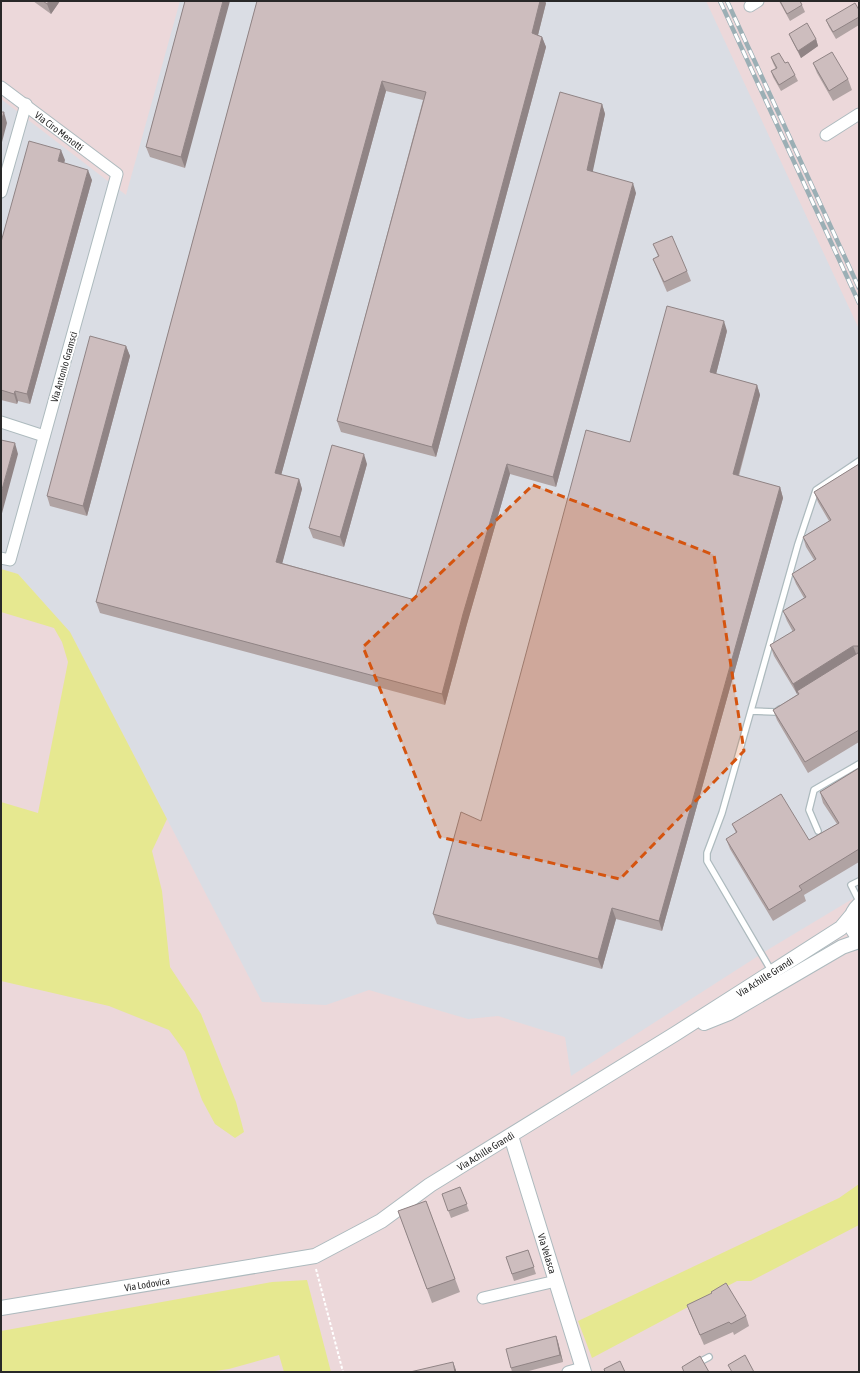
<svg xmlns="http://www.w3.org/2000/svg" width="860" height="1373" font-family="'Asap Condensed',sans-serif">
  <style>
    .industrial { fill: #dadde4 }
    .green { fill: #e6e890 }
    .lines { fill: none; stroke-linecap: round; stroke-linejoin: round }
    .service-casing { stroke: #adbabe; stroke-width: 8 }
    .minor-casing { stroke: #adbabe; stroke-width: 13 }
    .tertiary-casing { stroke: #adbabe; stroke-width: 16 }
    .path { stroke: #fff; stroke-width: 2; stroke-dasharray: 3 2; stroke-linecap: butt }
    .service { stroke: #fff; stroke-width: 5.5 }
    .minor { stroke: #fff; stroke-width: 11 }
    .tertiary { stroke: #fff; stroke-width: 14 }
    .rail-casing { stroke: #9bafb5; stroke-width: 4.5 }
    .rail { stroke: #fff; stroke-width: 3; stroke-dasharray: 9; stroke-linecap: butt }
    .wall { fill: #b0a3a3 }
    .shaded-wall { fill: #908485 }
    .building { fill: #cdbdbe; stroke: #908485 }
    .marked { fill: #d5540f; fill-opacity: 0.2; stroke: #d5540f; stroke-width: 3; stroke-dasharray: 8 5; stroke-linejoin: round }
    .labels { text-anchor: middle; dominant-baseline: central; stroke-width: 4; stroke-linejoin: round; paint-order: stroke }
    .street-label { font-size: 10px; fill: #282828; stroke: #fff }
  </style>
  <rect width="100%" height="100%" fill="#ecd8da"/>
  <!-- industrial -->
  <path class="industrial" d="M180,1h526l153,328v566l-90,54 -198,127 -6,-39 -67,-21 -30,3 -99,-29 -43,15 -64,-3 -192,-370 -52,-58 -17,-5v-470l125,96z"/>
  <!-- green -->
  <path class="green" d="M1,569l17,5 52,58 97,187 -15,32 10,40 8,76 31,47 35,88 8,30 -9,6 -20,-14 -13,-24 -17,-48 -16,-22 -60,-24 -108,-25v-179l37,11 30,-151 -6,-20 -8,-14 -53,-16z
    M859,1184v41l-108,56h-14l-145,77 -14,-37 261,-123z
    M307,1280l24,92h-47l-5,-17 -50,14 -21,3h-207v-41l271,-49z"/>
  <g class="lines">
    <!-- service casing -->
    <g class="service-casing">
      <path id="service" d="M751,711l25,1 4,-3
        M818,831l-9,-21 5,-20 45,-26
        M859,881l-8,4 8,16
        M772,972l-65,-111v-8l15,-40 76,-269 18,-54 43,-29
        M696,1364l13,-7"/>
    </g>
    <!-- minor casing -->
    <g class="minor-casing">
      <g id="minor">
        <path d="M750,6l8,-5"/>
        <path id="s1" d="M1,87l116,87 -107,386 -9,-2"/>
        <path d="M826,135l33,-21"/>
        <path d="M1,192l25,-88"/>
        <path d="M1,422l43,14"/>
        <path d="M483,1298l73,-17"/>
        <path d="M568,1372l14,-4"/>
      </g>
    </g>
    <!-- tertiary casing -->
    <g class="tertiary-casing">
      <g id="tertiary">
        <path d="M859,905c-10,9 -11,23 0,32"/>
        <path d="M704,1023l25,-10 113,-66 17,-6"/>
        <path id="s2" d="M511,1136l73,236"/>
        <path id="s3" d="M1,1308l314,-52 66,-35 49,-36 245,-151 166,-106 10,-12"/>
      </g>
    </g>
    <!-- path -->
    <path class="path" d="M316,1269l27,103"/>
    <!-- service -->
    <use href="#service" class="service"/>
    <!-- minor -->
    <use href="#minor" class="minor"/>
    <!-- tertiary -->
    <use href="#tertiary" class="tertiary"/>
    <!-- rail casing -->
    <g class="rail-casing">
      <path id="rail" d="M720,1l139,302
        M727,1l132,287"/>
    </g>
    <!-- rail -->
    <use href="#rail" class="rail"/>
  </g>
  <!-- wall -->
  <path class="wall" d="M33,1h27l-9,13z
    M185,1v167l-35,-11 -4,-10z
    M257,1l289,2 -8,32 4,2 4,10 -110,410 -95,-25 -4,-11 86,-321 -37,-9 -105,384 18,4 3,10 -20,74 133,37 187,-496 3,10 -13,58 44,21 -80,294 -46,-13 -43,150 -22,81 -345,-92 -4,-11z
    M779,1h21l2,4 3,7 -15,9z
    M859,10v15l-23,14 -7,-12 -3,-7z
    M789,34l27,5 2,7 -17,12 -9,-17z
    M771,57l24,18 3,6 -17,10 -8,-14 -2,-6 5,-2 -3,-6z
    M813,63l35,16 4,11 -19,11 -16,-28z
    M65,160l-1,3 28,17 -62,224 -12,-3 -1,3 -16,-4v-158z
    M653,244l34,27 4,10 -24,11 -10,-23 -4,-10 5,-3z
    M727,331l-11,43 41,11 3,10 -21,81 41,11 3,11 -121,433 -46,-12 -14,50 -165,-45 -4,-10 48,-93 149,-379z
    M126,346l4,10 -43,160 -37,-10 -3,-10z
    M367,464l-23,83 -31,-9 -4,-10z
    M859,464v278l-51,31 -31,-53 -4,-10 25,-16v-1l-1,1 -23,-38 -4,-11 23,-13 -6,-11 -4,-10 21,-13 -8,-14 -4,-10 22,-14 -8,-13 -3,-10 26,-16 -11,-19 -4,-10z
    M859,768v94l-55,33 2,6 -33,20 -43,-72 -4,-10 10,-6 -4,-9 77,16 28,-16 -14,-21 -3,-11z
    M460,1187l9,24 -18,7 -9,-24z
    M426,1201l34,91 -28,11 -34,-92z
    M528,1250l8,24 -22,7 -8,-24z
    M711,1292l35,24 3,10 -15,9 -1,-3 -29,13 -13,-30 -4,-10 25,-11z
    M556,1336l2,6 5,20 -38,10h-13l-1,-4z"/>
  <!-- shaded-wall -->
  <path class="shaded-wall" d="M49,1h11l-9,13 -4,-10z
    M223,1h7l-45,167 -4,-11z
    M540,1h5l1,2 -10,40 -4,-10z
    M542,37l4,10 -110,410 -4,-10z
    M816,39l2,7 -17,12 -3,-7z
    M382,81l4,10 -107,392 -4,-10z
    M602,104l3,10 -14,66 -4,-10z
    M4,112l3,11 -6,23v-24z
    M61,150l4,10 -4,12 -3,-11z
    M88,170l4,10 -62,224 -3,-10z
    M633,183l3,10 -80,294 -3,-10z
    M724,321l3,10 -13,51 -4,-10z
    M126,346l4,10 -43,160 -4,-10z
    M757,385l3,10 -24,89 -3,-10z
    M15,391l3,10 -1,3 -3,-10z
    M15,443l3,11 -17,63v-24z
    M364,454l3,10 -23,83 -4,-10z
    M507,464l3,10 -43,150 -22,81 -3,-11 21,-80z
    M299,479l3,10 -22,83 -4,-10z
    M780,487l3,11 -121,433 -3,-10z
    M853,646l4,10 -60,35 1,2 -1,1 -4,-10z
    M612,908l4,11 -14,50 -4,-10z
    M556,1336l2,6 5,20 -3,-7z
    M453,1362l3,8v2h-1z"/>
  <!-- building -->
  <path class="building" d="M43,1h6l-2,3z
    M185,1h38l-42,156 -35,-10z
    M257,1h283l-8,32 10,4 -110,410 -95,-26 89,-329 -44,-11 -107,392 24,6 -23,83 139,38 145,-508 42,12 -15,66 46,13 -80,294 -46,-13 -44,150 -21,80 -346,-92z
    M780,1h20l2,4 -15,9z
    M855,3l4,7v7l-26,15 -7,-12z
    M807,23l9,16 -18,12 -9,-17z
    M832,52l16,27 -19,12 -16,-28z
    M779,53l6,10 3,-1 7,13 -16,10 -8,-14 6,-3 -6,-11z
    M1,112h3l-3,10z
    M29,141l32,9 -3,11 30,9 -61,224 -12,-3 -1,3 -13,-4v-148z
    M672,236l15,35 -23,11 -11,-23 6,-3 -6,-12z
    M667,306l57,15 -14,51 47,13 -24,89 47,13 -121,434 -47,-13 -14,51 -165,-45 28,-102 20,9 105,-391 44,12z
    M90,336l36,10 -43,160 -36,-10z
    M1,440l14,3 -14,50z
    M332,445l32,9 -24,83 -31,-9z
    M859,464v185l-1,-3h-5l-60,38 -23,-39 25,-15 -12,-19 23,-14 -14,-23 24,-15 -13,-22 28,-17 -17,-28z
    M859,651v79l-54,32 -32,-52 26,-16 -2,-3 61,-38z
    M859,768v81l-60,37 3,4 -33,20 -43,-71 11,-7 -5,-8 49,-30 28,46 30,-17 -19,-31z
    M460,1187l7,17 -19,7 -6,-17z
    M426,1201l29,78 -28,10 -29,-78z
    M528,1250l6,17 -22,7 -6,-17z
    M726,1283l20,33 -15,8 -2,-2 -29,13 -13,-30 25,-12 -1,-1z
    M556,1336l4,19 -49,13 -5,-19z
    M745,1355l9,17h-22l-4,-7z
    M700,1356l9,16h-25l-2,-5z
    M620,1361l5,11h-20l-1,-3z
    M453,1362l2,10h-45z"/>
  <!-- marked area -->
  <path class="marked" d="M533,485l181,70 30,196 -124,128 -180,-42 -77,-190z"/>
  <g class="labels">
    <!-- street labels -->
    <g class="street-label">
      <text stroke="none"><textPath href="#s1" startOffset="73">Via Ciro Menotti</textPath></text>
      <text transform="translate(64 367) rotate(-74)">Via Antonio Gramsci</text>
      <text stroke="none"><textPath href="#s3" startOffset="848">Via Achille Grandi</textPath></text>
      <text stroke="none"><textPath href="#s3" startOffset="519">Via Achille Grandi</textPath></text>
      <text stroke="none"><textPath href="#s2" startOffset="123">Via Velasca</textPath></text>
      <text stroke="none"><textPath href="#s3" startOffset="148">Via Lodovica</textPath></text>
    </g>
  </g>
  <!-- border -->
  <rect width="860" height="1373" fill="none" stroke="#282828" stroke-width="4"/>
</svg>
